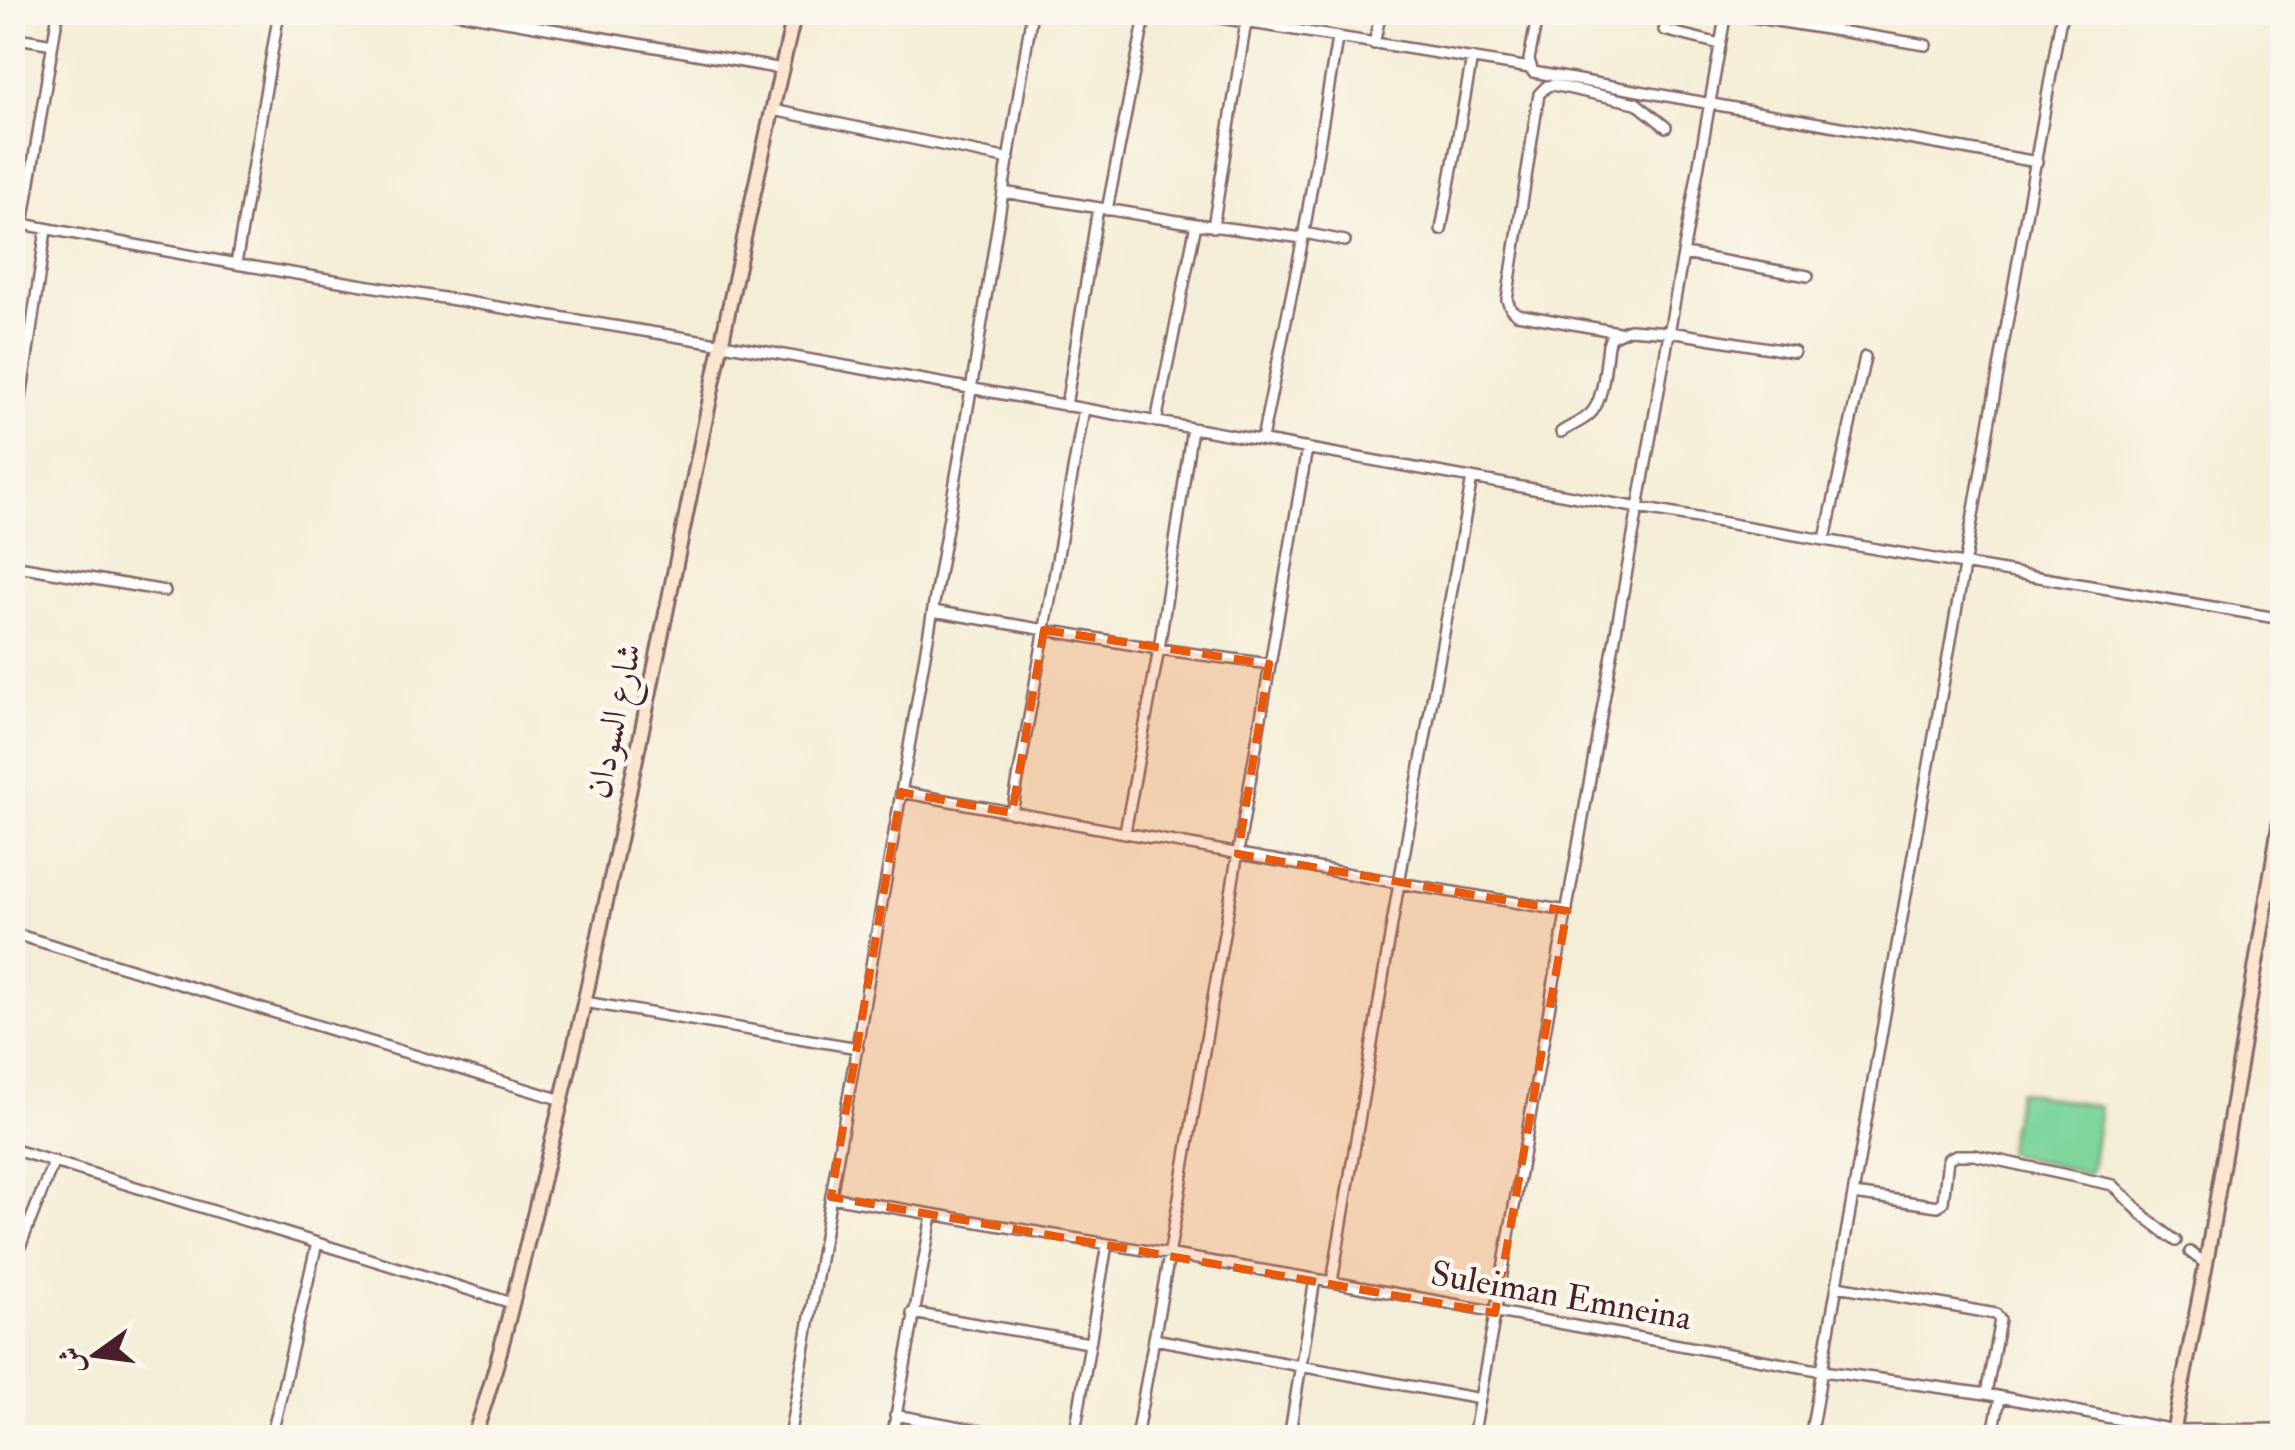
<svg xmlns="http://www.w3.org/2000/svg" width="2295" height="1450" font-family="'IM FELL Double Pica',Amiri,serif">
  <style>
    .green { fill: #7ed69b; stroke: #647a63; stroke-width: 2.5 }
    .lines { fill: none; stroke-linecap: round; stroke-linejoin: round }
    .street-casing { stroke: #866767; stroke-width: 14 }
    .secondary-casing { stroke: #866767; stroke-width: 18 }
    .street { stroke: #fff; stroke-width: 9 }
    .secondary { stroke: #fbe5cf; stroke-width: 12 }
    .marked { fill: #e8590c; fill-opacity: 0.2; stroke: #e8590c; stroke-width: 8; stroke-dasharray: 20 12; stroke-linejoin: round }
    .labels { text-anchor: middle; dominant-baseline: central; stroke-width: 9; stroke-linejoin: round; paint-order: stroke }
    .street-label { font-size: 35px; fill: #4a1f2b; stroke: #fbf7ec }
  </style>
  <rect width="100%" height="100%" fill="#fbf7ec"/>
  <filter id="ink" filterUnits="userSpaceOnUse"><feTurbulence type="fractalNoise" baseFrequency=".01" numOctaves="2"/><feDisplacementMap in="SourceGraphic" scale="20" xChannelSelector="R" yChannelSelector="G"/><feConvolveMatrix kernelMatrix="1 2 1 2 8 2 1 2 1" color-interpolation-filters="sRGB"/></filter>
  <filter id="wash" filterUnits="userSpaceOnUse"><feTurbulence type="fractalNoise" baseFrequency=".0048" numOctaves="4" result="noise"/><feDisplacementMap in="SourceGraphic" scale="40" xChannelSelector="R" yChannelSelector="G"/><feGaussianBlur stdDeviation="2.25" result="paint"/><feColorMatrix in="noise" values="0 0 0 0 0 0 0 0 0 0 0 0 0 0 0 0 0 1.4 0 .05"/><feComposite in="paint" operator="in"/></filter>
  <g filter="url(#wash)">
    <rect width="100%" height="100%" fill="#f4edd7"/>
    <!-- green -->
    <path class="green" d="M2018,1091l82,16 -9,63 -5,4 -80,-21z"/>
  </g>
  <g filter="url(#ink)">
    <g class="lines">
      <!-- street casing -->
      <g class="street-casing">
        <path id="street" d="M454,12l328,57
          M1183,12l347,56
          M1538,12l-9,48 4,12 504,90
          M1726,13l200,32
          M1664,30l56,14
          M12,37l41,7
          M1374,44l7,-32
          M773,110l236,49
          M1003,192l193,32 -40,198
          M1107,210l39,-198
          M12,222l224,42 487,80 916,164 643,111
          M23,224l35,-212
          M1196,224l107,14
          M1213,227l33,-205
          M1441,230l31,-172
          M1304,233l41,8
          M1684,254l124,22
          M236,264l43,-252
          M1618,332l-101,-18 -6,-5 -4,-9 32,-206 8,-8 6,-1 83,18 30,24
          M1066,406l32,-198
          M1561,432c9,-6 20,-10 28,-17 15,-12 16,-51 19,-70l3,-8 18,-8 41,3 124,20
          M1262,439l41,-201 34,-199
          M12,459l34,-229
          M1825,539l40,-182
          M12,565l153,26
          M933,611l226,38 110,15
          M901,792l498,91 168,28
          M1012,813l72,-404
          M1125,832l34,-183 33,-221
          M12,933l550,167
          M584,1002l274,46
          M12,1149l500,154
          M1854,1194l84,12 5,-4 5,-43 8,-4h18l139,30 33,33 30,23
          M831,1197l501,85 491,89 163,23 188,36 108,-1
          M2190,1252l16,12
          M12,1267l42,-106
          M1332,1282l67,-399 73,-405
          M1838,1286l158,28 4,6 -14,74
          M912,1313l177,30
          M1154,1339l326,60
          M895,1415l126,23
          M271,1438l46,-195
          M789,1438l182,-1048 61,-378
          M892,1438l40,-223
          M1074,1438l33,-194
          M1136,1438l33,-182 138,-808
          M1289,1438l26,-159
          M1473,1438l253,-1426
          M1810,1438l252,-1426
          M1992,1438l8,-40"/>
      </g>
      <!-- secondary casing -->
      <g class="secondary-casing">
        <path id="secondary" d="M473,1438c23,-62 37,-127 53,-190 24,-98 48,-196 69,-295 68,-313 126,-629 200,-941
          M2172,1438l34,-174 76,-456"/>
      </g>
      <!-- street -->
      <use href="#street" class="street"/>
      <!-- secondary -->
      <use href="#secondary" class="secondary"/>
    </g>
  </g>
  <!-- marked area -->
  <path class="marked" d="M1044,630l225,34 -31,190 329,57 -72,402 -664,-116 70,-405 111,21z"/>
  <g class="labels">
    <!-- street labels -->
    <g class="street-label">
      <text transform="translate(614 721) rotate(-78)">شارع السودان</text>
      <text transform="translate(1561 1296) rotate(10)">Suleiman Emneina</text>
    </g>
  </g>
  <!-- margin -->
  <rect width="2295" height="1450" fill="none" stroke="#fbf7ec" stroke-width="50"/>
  <!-- north arrow -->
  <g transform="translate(95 1355) rotate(256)" stroke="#fbf7ec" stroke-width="8" paint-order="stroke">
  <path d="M0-8L18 38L0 25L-18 38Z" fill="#4a1f2b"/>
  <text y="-15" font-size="28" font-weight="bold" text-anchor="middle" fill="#4a1f2b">ش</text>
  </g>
</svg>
